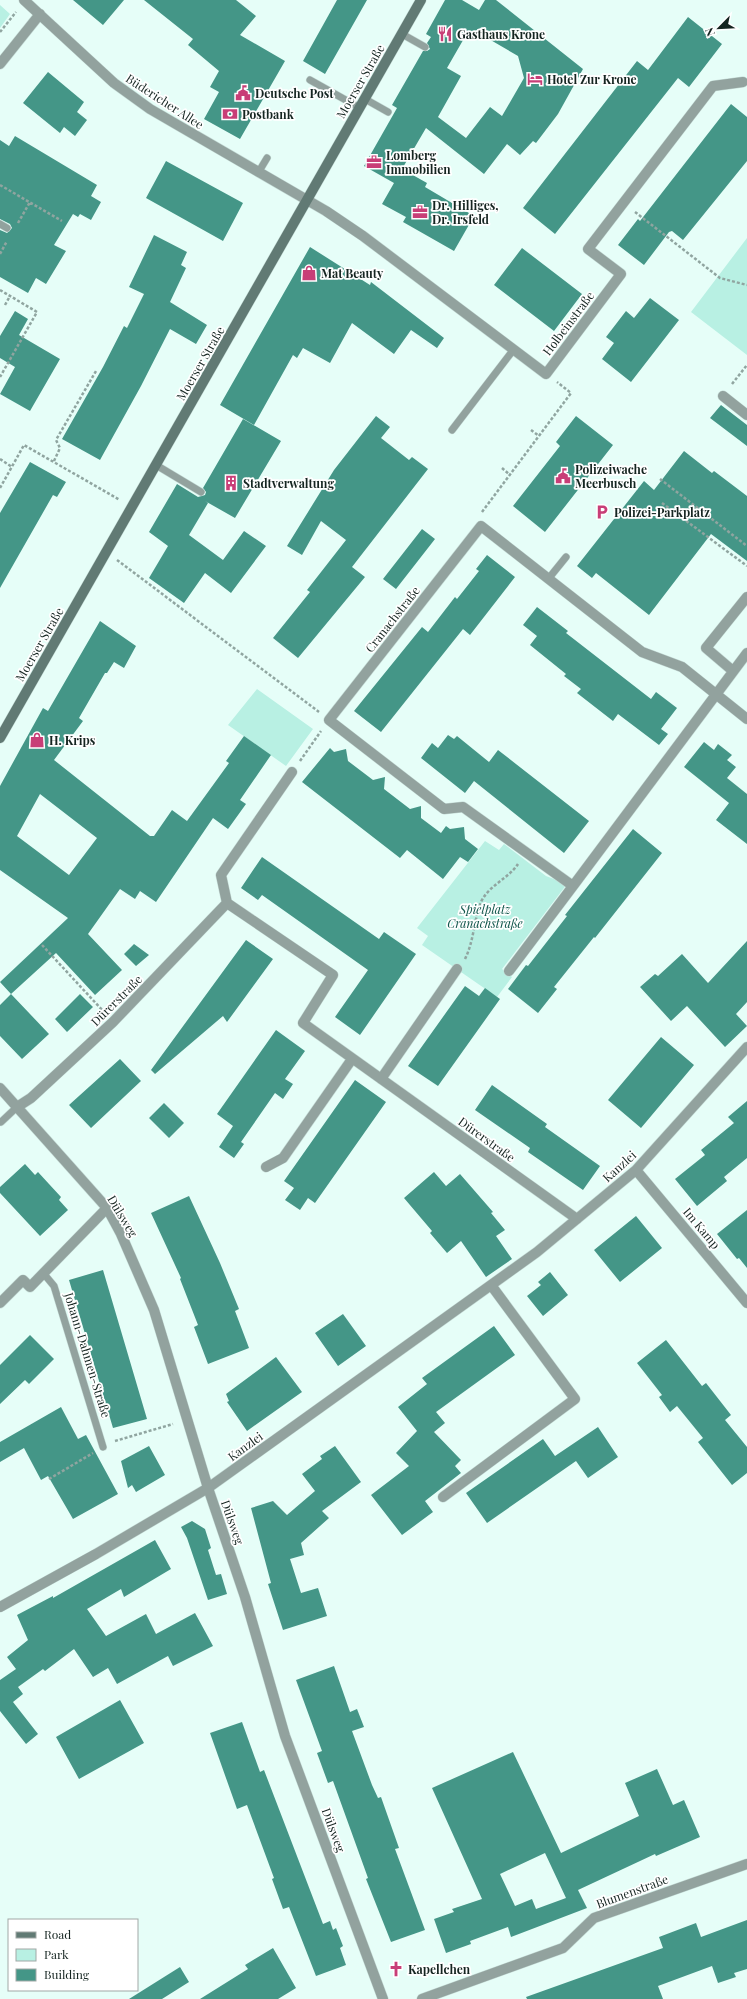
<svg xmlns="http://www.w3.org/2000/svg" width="747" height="1999" font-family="'Playfair Display',serif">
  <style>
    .green { fill: #b8f0e3 }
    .building { fill: #449687; fill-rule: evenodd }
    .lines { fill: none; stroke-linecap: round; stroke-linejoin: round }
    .service-casing { stroke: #c5dbd6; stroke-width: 8 }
    .minor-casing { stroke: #c5dbd6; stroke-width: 11 }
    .secondary-casing { stroke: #c5dbd6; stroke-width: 11 }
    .path { stroke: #90a5a0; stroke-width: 2.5; stroke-dasharray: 3 2; stroke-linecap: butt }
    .service { stroke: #92a29e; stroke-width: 7 }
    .minor { stroke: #92a29e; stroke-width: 10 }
    .secondary { stroke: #617a74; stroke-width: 10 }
    .labels { text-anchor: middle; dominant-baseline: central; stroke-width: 3.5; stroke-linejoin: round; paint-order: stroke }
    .poi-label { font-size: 12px; font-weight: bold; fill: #152521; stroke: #fff; text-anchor: start }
    .street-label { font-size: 12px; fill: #152521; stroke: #fff }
    .park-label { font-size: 12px; font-style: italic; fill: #0e5449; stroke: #fff }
  </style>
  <rect width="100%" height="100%" fill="#e6fef8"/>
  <!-- green -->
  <path class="green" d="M0,5l10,9 -10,14z
    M747,238v117l-56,-43z
    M257,689l56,40 -27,37 -58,-41z
    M485,841l14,9 5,-6 42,32 21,8 -65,85 10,8 -15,20 -75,-52 6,-9 -11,-8z"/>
  <!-- building -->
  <path class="building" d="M73,0h51l-21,25z
    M144,0h92l20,16 -16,19 45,26 -45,78 -36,-20 15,-27 -9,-5 9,-16 -31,-26 5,-6z
    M337,0h30l-42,74 -22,-13z
    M445,0h17l17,10 6,-10h11l87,69 -25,45 -22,29 -3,-2 -13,14 -13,-11 -23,30 -58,-46 -24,41 25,14 -2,4 49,29 -20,35 -51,-29 3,-5 -24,-13 12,-21 -30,-17 33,-58 -5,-3 31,-54h4l3,-2 -3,-6 4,-6 -5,-3zM475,31l43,25 6,22 -22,38 -12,-9 -24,31 -28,-21 23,-41 -14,-8 19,-33 5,3z
    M688,17l34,27 -33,43 -11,-9 -123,156 -32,-26 114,-147 11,9z
    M48,72l36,30 -7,10 10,8 -12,16 -11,-9 -4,6 -37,-30z
    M731,104l16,13v44l-64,79 -11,-9 -3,1 -25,33 -26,-20 20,-26 2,2z
    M15,136l82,49 -6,11 10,6 -10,18 -11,-6 -2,3 -5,-3 -19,31 12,6 -20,33 -10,-6 -8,15 -28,-16v-47l7,3 5,-5 -2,-4 -10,-5v-79l9,6z
    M166,161l77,42 -20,38 -77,-43z
    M154,235l33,17 -6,13 5,3 -16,34 37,23 -11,19 -26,-15 -29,57 -41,74 -38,-21 41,-72 21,-41 3,2 17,-34 -15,-7z
    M310,247l60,38 1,-3 73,56 -7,10 -26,-18 -17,24 -42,-31 -22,40 -27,-15 -6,10 -4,-3 -39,70 -34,-20z
    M522,248l60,46 -28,37 -60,-46z
    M650,298l29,22 -48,62 -29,-23 12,-16 -8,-6 20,-26 8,7z
    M15,311l13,8 -9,16 41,24 -30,52 -30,-17 15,-27 -15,-9v-22z
    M721,405l26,20v21l-37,-28z
    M376,416l14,11 -9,11 28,22 3,-3 16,12 -76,98 13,10 -67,81 -25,-20 37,-46 -3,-2 39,-50 -25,-19 -19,34 -15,-9 47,-76z
    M576,416l37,29 -68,87 -32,-26 47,-60 -4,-4z
    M243,419l38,22 -46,77 -30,-17 3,2 -19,32 34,25 21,-29 22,15 -35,47 -26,-20 -21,30 -35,-25 19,-32 -19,-14 28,-48 21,13 7,-2 1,-3 -3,-4z
    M684,451l28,22 2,-2 33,25v65l-36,-27 -62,81 -53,-42 -4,5 -15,-12 67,-85 10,9z
    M30,462l36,20 -9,15 -4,-2 -53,93v-75z
    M422,529l13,10 -39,50 -13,-10z
    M487,555l28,22 -45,58 -7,-6 -82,103 -27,-21 68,-84 6,5 27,-35 2,2 22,-28 -3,-2z
    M537,607l31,24 -2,2 85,66 5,-7 21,16 -16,21 7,5 -9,11 -41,-31 -5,7 -36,-28 4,-4 -17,-13 2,-2 -36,-29 7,-9 -14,-11z
    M100,621l36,25 -12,22 -10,-6 -7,11h-2l-26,45 4,3 -29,39 96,76h4l18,-26 15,11 42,-58 -3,-2 18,-25 27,19 -31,45 6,4 -18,25 -15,-11 -57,84 -16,-11 -5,8 -15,-10 -32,45 34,36 -27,25 -39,-42 -45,41 -11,-12 68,-64 -68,-48v-84l43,-78 5,3zM40,794l57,44 -28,37 -52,-39z
    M448,735l6,4 3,-3 32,26 9,-12 91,71 -25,32 -90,-72 -9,12 -44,-35 11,-15 6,5z
    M704,742l10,8 4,-6 14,11 -5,5 9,7 -9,11 20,16v50l-31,-24 13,-17 -45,-36z
    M330,748l4,4 12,-3 2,12 25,19 12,-3 -1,12 26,20 11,-3v12l20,15 5,-7 4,3 14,-2 1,12 13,10 -10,13 -8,-5 -17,22 -36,-29 -7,8 -98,-76z
    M633,829l29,24 -67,85 -1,-1 -40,50 3,2 -19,24 -30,-24 18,-24 2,1 39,-50 -2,-1z
    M262,857l117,82 5,-7 32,22 -56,81 -25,-18 33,-47 -106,-75 -4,5 -17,-12z
    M246,940l27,19 -46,63 -4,-6 -68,58 -4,-4z
    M747,941v61l-11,12 11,12 -22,21 -38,-41 -16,15 -31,-34 15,-13 3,2 24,-22 26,29z
    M134,944l15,11 -13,11 -12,-12z
    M465,986l14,10 6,-8 15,11 -62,87 -30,-20z
    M11,994l38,40 -27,25 -22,-23v-31z
    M80,994l13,13 -26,25 -12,-13z
    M276,1030l29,21 -20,28 8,5 -10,15 -8,-6 -34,49 3,2 -10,14 -15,-11 14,-21 -16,-12z
    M661,1037l33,28 -53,63 -33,-28z
    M120,1059l21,22 -50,47 -22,-23z
    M355,1080l31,22 -71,101 -7,-5 -8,12 -15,-10 9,-12 -10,-7z
    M492,1085l55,39 -2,3 55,39 -17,24 -55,-38 2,-4 -55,-38z
    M747,1101v57l-23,19 3,4 -30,25 -22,-27 30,-24 -4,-5 33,-27 -6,-6z
    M164,1103l20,20 -15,15 -20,-20z
    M25,1164l10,11 3,-3 11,12 12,13 -2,3 9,10 -28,26 -40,-43v-6z
    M434,1172l12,14 14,-12 33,38 -2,1 14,17 -9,6 16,23 -26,18 -25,-36 -14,12 -17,-20 2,-2 -28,-33z
    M189,1196l31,67 19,46 -4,2 14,37 -41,16 -14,-37 4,-2 -18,-46 1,-1 -30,-65z
    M747,1210v58l-8,-10 -2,1 -20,-25z
    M636,1216l26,32 -42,34 -26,-32z
    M103,1270l44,149 -34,9 -44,-148z
    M550,1272l18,23 -25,21 -16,-20 14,-11 -3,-3z
    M343,1314l23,32 -28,20 -23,-33z
    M494,1326l21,29 -79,57 9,11 -11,9 27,28 -6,6 6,7 -36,28 8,11 -31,23 -31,-40 38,-29 -13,-13 21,-22 -19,-24 29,-23 -5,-6z
    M30,1335l24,24 -25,25 -4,-4 -25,24v-39z
    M666,1340l36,46 4,-3 25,32 -6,5 22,27v26l-15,12 -34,-43 5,-4 -26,-32 -7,6 -11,-15 3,-2 -25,-32z
    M276,1357l26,35 -55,39 -20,-29 2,-1 -3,-7z
    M61,1407l17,32 8,-4 32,59 -45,25 -25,-43 -7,4 -17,-32 -24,14v-20z
    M598,1427l20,30 -30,21 -12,-17 -89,62 -21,-30 77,-54 12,17z
    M149,1446l16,29 -29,17 -4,-7 -4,3 -7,-27z
    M335,1446l26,36 -39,29 7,7 -28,25 3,12 -14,4 11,34 17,-5 9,28 -44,14 -15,-46 3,-1 -20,-75 22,-7 14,14 28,-24 -13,-17 20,-15 -2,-3z
    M192,1521l13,8 6,19 -3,2 8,25 5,-1 6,20 -19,6 -21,-62 -6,-11z
    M155,1540l16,29 -47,28 -3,-8 -34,20 19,27 40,-22 10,20 39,-21 18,33 -40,20 -5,-10 -51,28 -9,-16 -15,9 -19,-28 -29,22 -2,-2 -25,18 5,7 -10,8 25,32 -12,10 -26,-33v-31l16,-11 -9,-12 21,-17 -11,-25 36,-19v2z
    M334,1666l16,46 7,-3 7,18 -12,4 20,54 6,13 3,-1 18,51 -4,1 30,81 -34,12 -25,-63 2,-1 -35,-97 -5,2 -11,-30 5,-2 -26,-71z
    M120,1700l24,43 -65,36 -23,-42z
    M242,1722l18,50 4,-2 59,154 7,-3 3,9 3,-2 7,18 -3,2 6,17 -30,11 -27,-69 -6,2 -11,-30 2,-1 -27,-73 -10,4 -27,-76z
    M513,1752l48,101 78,-37 -14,-33 32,-14 16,36 11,-5 16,37 -44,19 -1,-2 -77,36 9,18 -76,29 -3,-10 -38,14 1,3 -25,9 -12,-34 20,-7 -2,-3 30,-10 -50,-111zM545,1853l21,45 -30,11 -4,-10 -17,7 -15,-32z
    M747,1920v49l-13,4 2,4 -18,6 -6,-17 -54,20 5,13h-136l-1,-2 137,-49 -4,-11 37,-14 5,14z
    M273,1948l23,40 -18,11h-78l48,-30 -3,-4z
    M180,1967l9,15 -27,17h-33z"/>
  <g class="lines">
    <!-- service casing -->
    <g class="service-casing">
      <path id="service" d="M402,34l23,13
        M310,80l50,28
        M365,99l23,13
        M258,173l9,-15
        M0,224l7,4
        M452,430l62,-81
        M156,465l45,27
        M549,578l17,-21
        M1,1122l16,-15
        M44,1274l10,12 49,161"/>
    </g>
    <!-- minor casing -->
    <g class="minor-casing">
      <path id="minor" d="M24,0l90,83 36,26 176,102 37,25 183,138 75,-100 -33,-25 125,-163 30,-4
        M0,64l40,-50
        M723,396l24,19
        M747,653l-174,233 -110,-79 -19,2 -115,-89 152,-194 161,126 40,15 65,52
        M733,671l-27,-23 41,-51
        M292,772l-71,103 6,28 106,72 -30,48 274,196
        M509,971l64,-85
        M381,1079l76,-110
        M0,1088l107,120 14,26 33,76 54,178 37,109 40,139 98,263
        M17,1107l14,-9 82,-76 114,-119
        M266,1167l17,-9 69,-99
        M636,1170l111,133
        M0,1303l23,-23 7,7 77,-79
        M443,1497l132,-98 -84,-114
        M0,1607l96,-53 112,-66 329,-236 99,-82 111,-123
        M422,1999l141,-51 31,-30 153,-54"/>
    </g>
    <!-- secondary casing -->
    <g class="secondary-casing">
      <path id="secondary" d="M0,738l421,-738"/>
    </g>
    <!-- path -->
    <path class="path" d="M0,32l16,-20
      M0,185l62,36
      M635,212l85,66 27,7
      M18,223l12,-21
      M0,254l7,-13
      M0,290l37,22 -37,65
      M5,305l5,-9
      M732,384l15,-19
      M531,430l8,6
      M0,459l12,8
      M54,461l6,-13 -4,-8 40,-69
      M502,468l8,7
      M660,479l87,67
      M0,488l24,-43 96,55
      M662,503l85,63
      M482,512l89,-119 -14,-11
      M117,560l202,152
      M300,761l21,-30
      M42,945l62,67
      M465,959c9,-18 9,-40 16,-57 8,-17 27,-23 37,-38
      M115,1441l58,-17
      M49,1479l44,-26"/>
    <!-- service -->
    <use href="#service" class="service"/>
    <!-- minor -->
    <use href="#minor" class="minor"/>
    <!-- secondary -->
    <use href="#secondary" class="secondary"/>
  </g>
  <!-- icons -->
  <defs>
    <g id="restaurant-bare" transform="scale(1.2)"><path d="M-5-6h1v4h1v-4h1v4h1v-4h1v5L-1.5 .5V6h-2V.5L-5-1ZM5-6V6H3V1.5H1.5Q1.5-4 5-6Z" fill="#c83e77" stroke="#fff" stroke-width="2.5" paint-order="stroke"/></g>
    <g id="hotel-bare" transform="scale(1.2)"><path d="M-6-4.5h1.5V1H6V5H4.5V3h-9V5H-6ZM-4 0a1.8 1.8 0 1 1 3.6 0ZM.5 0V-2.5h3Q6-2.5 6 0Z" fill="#c83e77" stroke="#fff" stroke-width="2.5" paint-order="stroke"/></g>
    <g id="civic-bare" transform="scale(1.2)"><path d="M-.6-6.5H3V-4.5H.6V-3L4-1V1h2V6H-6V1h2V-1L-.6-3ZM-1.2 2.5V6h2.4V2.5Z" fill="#c83e77" stroke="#fff" stroke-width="2.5" paint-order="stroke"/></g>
    <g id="bank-bare" transform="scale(1.2)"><path d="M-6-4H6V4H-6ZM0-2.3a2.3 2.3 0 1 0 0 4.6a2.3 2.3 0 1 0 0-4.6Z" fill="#c83e77" stroke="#fff" stroke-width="2.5" paint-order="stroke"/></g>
    <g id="office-bare" transform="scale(1.2)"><path d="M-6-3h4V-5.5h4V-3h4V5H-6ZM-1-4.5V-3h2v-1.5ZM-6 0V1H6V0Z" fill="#c83e77" stroke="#fff" stroke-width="2.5" paint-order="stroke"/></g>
    <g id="shop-bare" transform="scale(1.2)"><path d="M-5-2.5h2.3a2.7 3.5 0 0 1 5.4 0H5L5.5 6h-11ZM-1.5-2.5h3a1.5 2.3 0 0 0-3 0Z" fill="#c83e77" stroke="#fff" stroke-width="2.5" paint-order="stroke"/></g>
    <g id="building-bare" transform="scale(1.2)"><path d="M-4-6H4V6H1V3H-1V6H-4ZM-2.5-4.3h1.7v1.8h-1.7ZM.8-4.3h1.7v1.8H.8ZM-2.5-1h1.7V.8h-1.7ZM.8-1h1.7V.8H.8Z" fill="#c83e77" stroke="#fff" stroke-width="2.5" paint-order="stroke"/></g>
    <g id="parking-bare" transform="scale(1.2)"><path d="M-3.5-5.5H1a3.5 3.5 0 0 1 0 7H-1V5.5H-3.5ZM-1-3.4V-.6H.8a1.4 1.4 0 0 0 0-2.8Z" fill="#c83e77" stroke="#fff" stroke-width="2.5" paint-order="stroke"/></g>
    <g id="church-bare" transform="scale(1.2)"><path d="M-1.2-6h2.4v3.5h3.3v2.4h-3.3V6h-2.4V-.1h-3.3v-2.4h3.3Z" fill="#c83e77" stroke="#fff" stroke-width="2.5" paint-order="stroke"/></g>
  </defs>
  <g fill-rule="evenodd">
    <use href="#restaurant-bare" x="445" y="34"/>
    <use href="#hotel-bare" x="535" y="79"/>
    <use href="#civic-bare" x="243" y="93"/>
    <use href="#bank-bare" x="230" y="114"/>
    <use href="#office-bare" x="374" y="162"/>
    <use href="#office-bare" x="420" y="212"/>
    <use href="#shop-bare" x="309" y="273"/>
    <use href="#civic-bare" x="563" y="476"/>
    <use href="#building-bare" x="231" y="483"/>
    <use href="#parking-bare" x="602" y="512"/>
    <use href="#shop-bare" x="37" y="740"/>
    <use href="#church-bare" x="396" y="1969"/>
  </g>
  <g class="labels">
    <!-- poi labels -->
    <g class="poi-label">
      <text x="457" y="34">Gasthaus Krone</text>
      <text x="547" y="79">Hotel Zur Krone</text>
      <text x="255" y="93">Deutsche Post</text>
      <text x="242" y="114">Postbank</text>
      <text x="386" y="155">Lomberg<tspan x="386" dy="14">Immobilien</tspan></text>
      <text x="432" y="205">Dr. Hilliges,<tspan x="432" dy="14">Dr. Irsfeld</tspan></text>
      <text x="321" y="273">Mat Beauty</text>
      <text x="575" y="469">Polizeiwache<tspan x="575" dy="14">Meerbusch</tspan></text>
      <text x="243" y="483">Stadtverwaltung</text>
      <text x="614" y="512">Polizei-Parkplatz</text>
      <text x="49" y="740">H. Krips</text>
      <text x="408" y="1969">Kapellchen</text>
    </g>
    <!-- street labels -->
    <g class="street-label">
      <text transform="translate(360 81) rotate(-60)">Moerser Straße</text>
      <text transform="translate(165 101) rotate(33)">Büdericher Allee</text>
      <text transform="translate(568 323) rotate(-53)">Holbeinstraße</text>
      <text transform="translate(200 363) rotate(-60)">Moerser Straße</text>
      <text transform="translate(392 619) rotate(-52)">Cranachstraße</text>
      <text transform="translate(39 644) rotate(-60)">Moerser Straße</text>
      <text transform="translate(116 1000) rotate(-45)">Dürerstraße</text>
      <text transform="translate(487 1139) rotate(36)">Dürerstraße</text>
      <text transform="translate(619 1166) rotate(-42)">Kanzlei</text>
      <text transform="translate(123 1216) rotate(59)">Dülsweg</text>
      <text transform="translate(702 1228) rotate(50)">Im Kamp</text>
      <text transform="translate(88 1355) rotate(73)">Johann-Dahmen-Straße</text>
      <text transform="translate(245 1446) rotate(-36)">Kanzlei</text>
      <text transform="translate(233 1522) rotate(71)">Dülsweg</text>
      <text transform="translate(334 1830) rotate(70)">Dülsweg</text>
      <text transform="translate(632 1891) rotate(-20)">Blumenstraße</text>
    </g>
    <!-- park labels -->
    <g class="park-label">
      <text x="485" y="909">Spielplatz<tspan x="485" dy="14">Cranachstraße</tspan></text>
    </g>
  </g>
  <!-- legend -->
  <rect x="8" y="1919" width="130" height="72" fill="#ffffff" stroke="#a1a8a6"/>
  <rect x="16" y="1932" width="20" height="6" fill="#617a74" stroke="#a1a8a6"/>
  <text x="44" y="1939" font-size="12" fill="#152521">Road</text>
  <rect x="16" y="1949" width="20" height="12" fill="#b8f0e3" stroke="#a1a8a6"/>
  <text x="44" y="1959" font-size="12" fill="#152521">Park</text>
  <rect x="16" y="1969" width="20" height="12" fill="#449687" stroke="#a1a8a6"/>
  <text x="44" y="1979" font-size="12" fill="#152521">Building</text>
  <!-- north arrow -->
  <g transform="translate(719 28) rotate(246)" stroke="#ffffff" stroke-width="3" paint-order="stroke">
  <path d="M0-3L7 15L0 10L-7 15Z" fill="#152521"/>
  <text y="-6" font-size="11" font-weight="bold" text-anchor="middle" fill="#152521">N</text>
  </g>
</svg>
